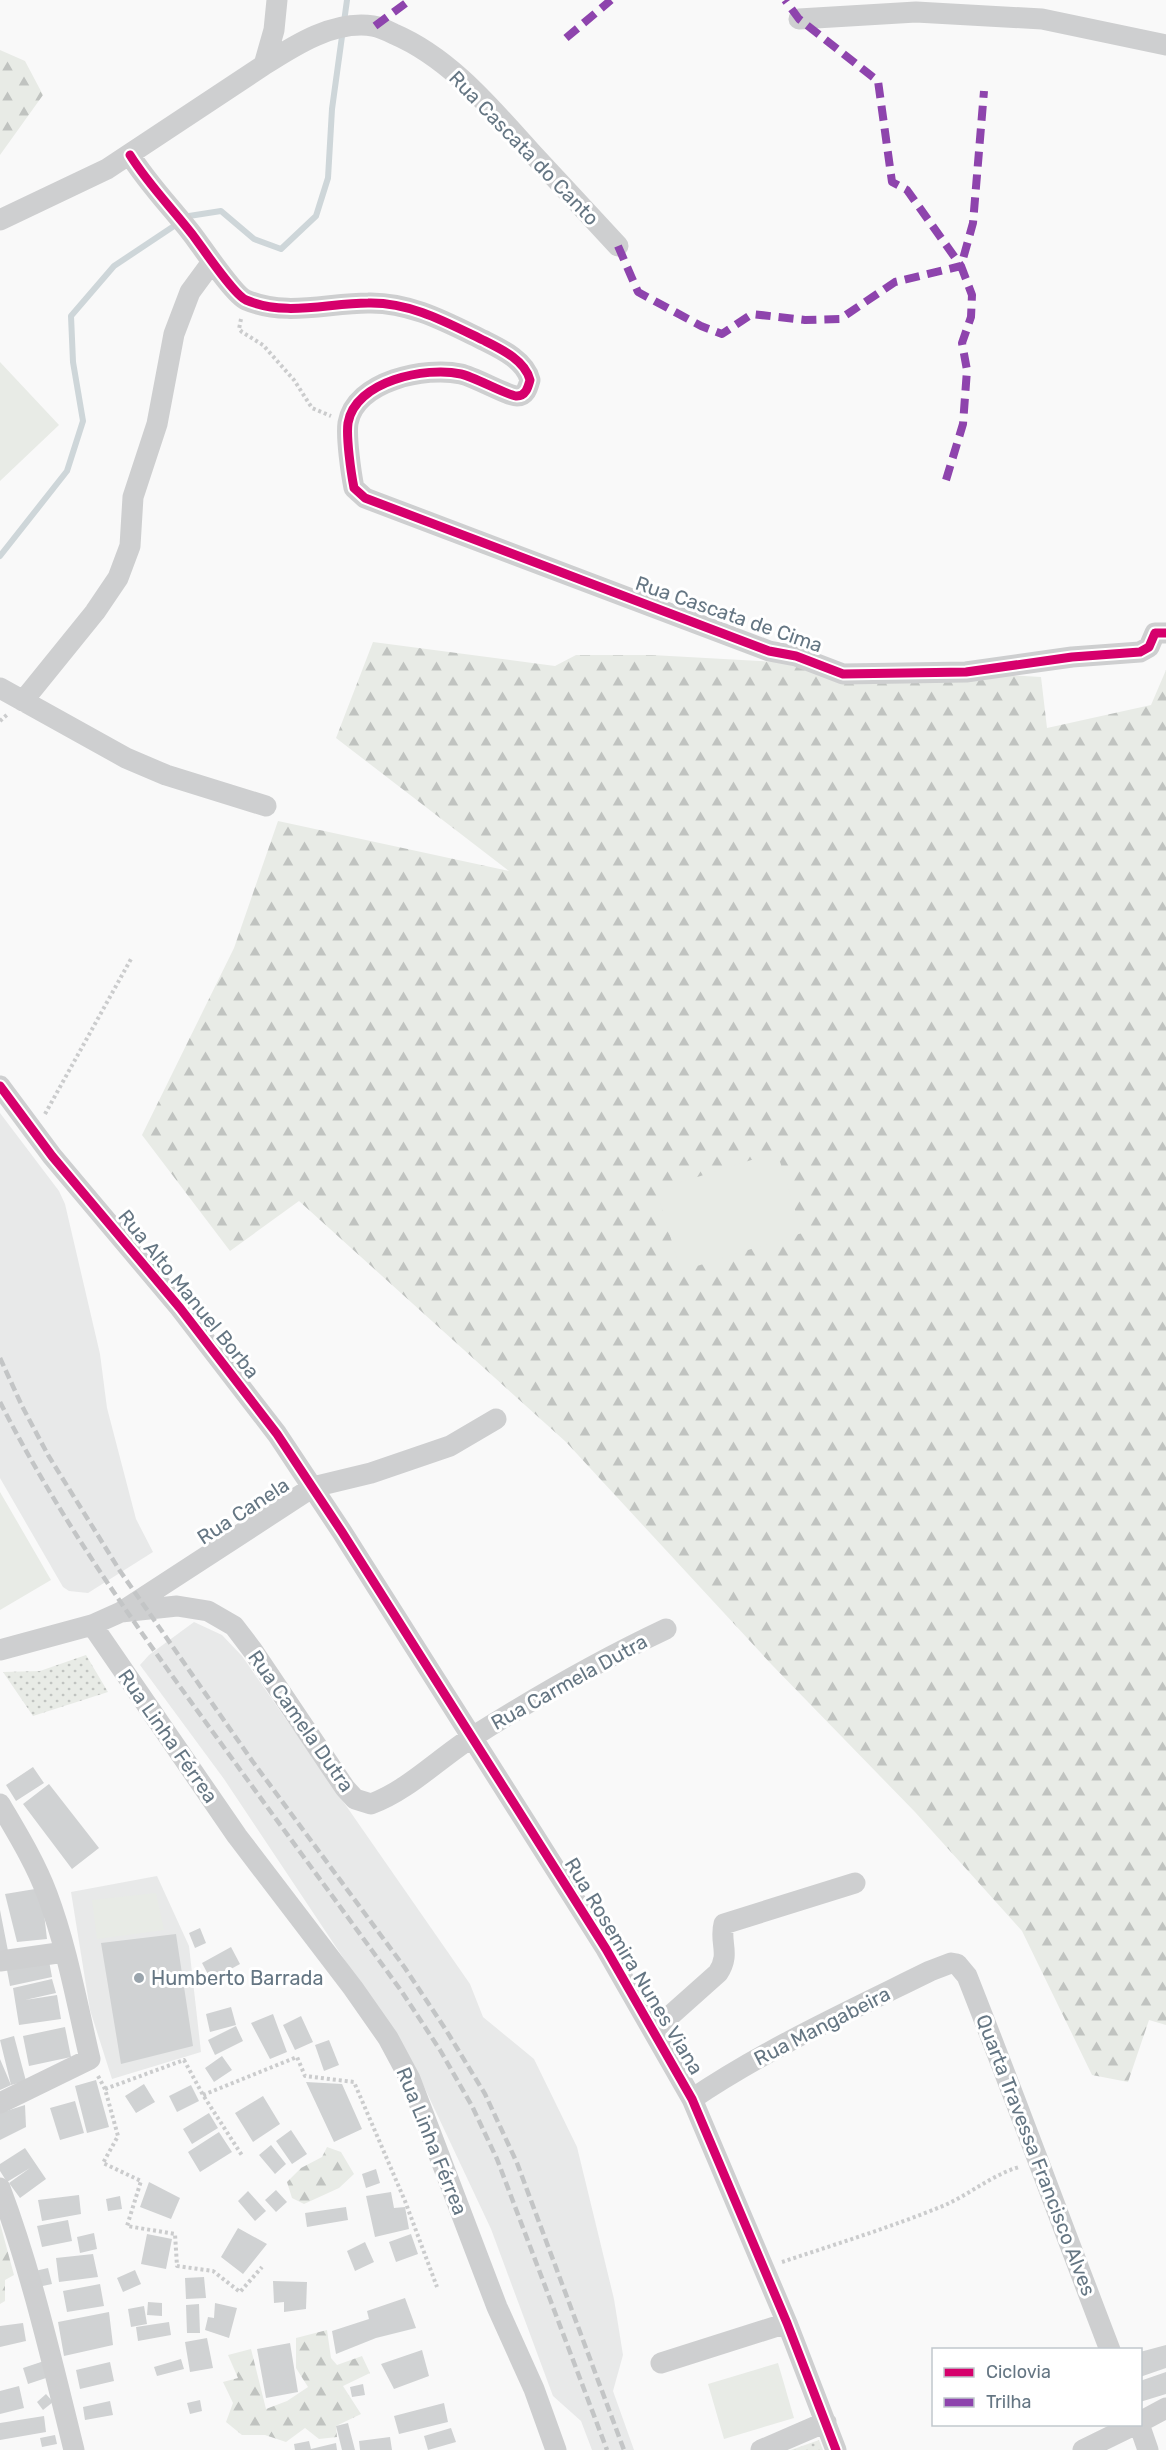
<svg xmlns="http://www.w3.org/2000/svg" width="1166" height="2450" font-family="Rubik,sans-serif">
  <style>
    .built { fill: #e8e9e9 }
    .grass { fill: url(#grass-dots) }
    .forest { fill: url(#forest-firs) }
    .garden { fill: #e8ebe6 }
    .lines { fill: none; stroke-linecap: round; stroke-linejoin: round }
    .stream { stroke: #ced6d9; stroke-width: 6 }
    .building { fill: #d0d2d3 }
    .path { stroke: #cbcccd; stroke-width: 4; stroke-dasharray: 3 3; stroke-linecap: butt }
    .minor { stroke: #cecfd0; stroke-width: 21 }
    .rail { stroke: #c3c5c6; stroke-width: 4.5; stroke-dasharray: 9 4.5; stroke-linecap: butt }
    .quiet { stroke: #8e44ad; stroke-width: 8; stroke-dasharray: 15 8; stroke-linecap: butt }
    .cycleway-casing { stroke: #fff; stroke-width: 13 }
    .cycleway { stroke: #d6006c; stroke-width: 9 }
    .poi-dot { fill: #99a4ac; stroke: #fff; stroke-width: 2 }
    .labels { text-anchor: middle; dominant-baseline: central; stroke-width: 6; stroke-linejoin: round; paint-order: stroke }
    .street-label { font-size: 20px; fill: #657683; stroke: #fff }
    .poi-label { font-size: 20px; fill: #657683; stroke: #fff; text-anchor: start }
  </style>
  <defs>
    <pattern id="grass-dots" width="8" height="8" patternUnits="userSpaceOnUse" patternTransform="scale(1.5)"><rect width="8" height="8" fill="#e8ebe6"/><path d="M2 2h.1M6 6h.1" fill="none" stroke="#c0c3c0" stroke-width="1.8" stroke-linecap="round"/></pattern>
    <pattern id="forest-firs" width="22" height="20" patternUnits="userSpaceOnUse" patternTransform="scale(1.5)"><rect width="22" height="20" fill="#e8ebe6"/><path d="M5 1l3.5 6h-7zM16 11l3.5 6h-7z" fill="#c0c3c0"/></pattern>
  </defs>
  <rect width="100%" height="100%" fill="#f9f9f9"/>
  <!-- built -->
  <path class="built" d="M0,1113l59,78 6,13 35,150 7,54 29,111 17,33 -65,41 -19,-2 -6,-4 -63,-109z
    M194,1622l28,13 20,21 228,328 13,33 51,42 43,88 37,152 9,56 -10,36 21,59h-42l-11,-29 -28,-25 -62,-167 -79,-168 -188,-282 -84,-114 9,-10z
    M157,1876l32,70 12,106 -89,27 -22,-69 -19,-118z"/>
  <!-- grass -->
  <path class="grass" d="M86,1655l22,37 -75,24 -30,-44 37,-1z
    M819,2440l4,10h-32z"/>
  <!-- forest -->
  <path class="forest" d="M0,50l25,11 18,34 -43,60z
    M373,642l182,24 21,-11h76l389,22 6,51 104,-23 15,-35v1355l-17,-5 -21,62 -36,-7 -70,-144 -107,-119 -143,-147 -206,-223 -267,-241 -69,50 -88,-116 92,-187 44,-127 231,50 -173,-133z
    M327,2147l14,5 13,22 -15,14 -35,16 -12,-6 -5,-16 14,-14 21,-11z
    M0,2223l14,52 -9,5v21l-5,3z
    M327,2330l4,28 6,7 25,-9 8,17 -27,13 18,28 -25,12 1,11 -18,2 -14,-11 -19,14 -21,-7h-23l-16,-13 7,-19 -10,-21 15,-4 -10,-23 23,-6 15,60 21,-8 21,-14 -12,-19v-30z"/>
  <!-- garden -->
  <path class="garden" d="M0,362l59,63 -59,56z
    M777,1152l25,81 -121,38 -25,-81z
    M0,1492l51,88 -51,30z
    M156,1893l8,37 -67,9 -5,-39z
    M778,2363l16,55 -70,21 -16,-55z"/>
  <g class="lines">
    <!-- stream -->
    <path class="stream" d="M0,556l67,-85 16,-50 -10,-59 -2,-46 43,-50 75,-50 32,-5 33,28 27,10 35,-33 12,-38 4,-69 15,-109"/>
  </g>
  <!-- building -->
  <path class="building" d="M33,1767l11,16 -28,18 -10,-16z
    M49,1784l50,64 -27,21 -49,-65z
    M41,1888l6,51 -30,3 -12,-48z
    M0,1910l8,41 -8,2z
    M200,1928l6,15 -11,5 -6,-15z
    M176,1934l17,112 -72,18 -20,-121z
    M231,1947l9,17 -29,16 -9,-17z
    M49,1961l3,16 -42,9 -3,-16z
    M52,1979l4,14 -31,7 32,-5 4,24 -42,6 -6,-37z
    M231,2007l5,18 -26,7 -4,-18z
    M273,2014l14,38 -17,7 -19,-36z
    M301,2016l12,26 -18,8 -12,-25z
    M236,2026l7,15 -28,14 -7,-15z
    M65,2027l6,30 -42,9 -6,-30z
    M14,2036l12,45 -15,4 -11,-45z
    M329,2040l10,25 -15,6 -9,-26z
    M222,2056l10,14 -18,12 -9,-14z
    M0,2059l11,26 -11,5z
    M96,2080l13,47 -22,6 -12,-47z
    M306,2082l36,2 20,45 -28,13z
    M144,2084l11,18 -19,11 -11,-17z
    M191,2085l8,16 -22,11 -8,-16z
    M263,2096l17,28 -27,18 -18,-29z
    M75,2101l9,32 -24,7 -10,-32z
    M25,2105l1,22 -26,13v-27z
    M209,2113l9,15 -26,16 -9,-15z
    M291,2130l16,24 -15,10 -16,-23z
    M219,2132l13,20 -32,20 -12,-20z
    M271,2145l15,19 -11,10 -16,-19z
    M25,2148l21,31 -26,19 -11,-15 21,-15 -23,14 -7,-11v-7z
    M376,2169l4,14 -14,5 -4,-14z
    M149,2182l31,16 -9,21 -31,-12z
    M276,2190l11,12 -11,10 -11,-12z
    M248,2191l18,20 -11,10 -17,-20z
    M391,2192l3,16 11,-1 4,22 -34,8 -9,-41z
    M79,2195l2,19 -39,7 -4,-21z
    M120,2196l2,13 -14,2 -2,-12z
    M346,2207l2,13 -41,7 -2,-14z
    M68,2220l4,21 -30,6 -5,-21z
    M238,2228l29,16 -24,30 -22,-17z
    M94,2233l3,16 -17,4 -3,-16z
    M147,2234l25,5 -6,30 -25,-5z
    M411,2234l7,20 -22,8 -7,-20z
    M365,2242l9,20 -19,9 -8,-20z
    M93,2254l5,23 -39,5 -3,-24z
    M48,2268l4,16 -14,3 -3,-16z
    M135,2270l6,14 -18,8 -6,-14z
    M204,2277l2,21 -20,1 -1,-21z
    M273,2281l34,1 -1,27 -22,3v-10l-10,1z
    M100,2284l4,22 -37,6 -4,-21z
    M405,2298l11,30 -40,10 -40,16 -4,-23 37,-12 -2,-8z
    M148,2302l14,1v13l-15,-1z
    M215,2303l22,5 -8,30 -24,-8 3,-13 6,1z
    M199,2304l1,29h-13l-1,-28z
    M144,2306l3,18 -16,3 -3,-18z
    M109,2312l4,33 -49,11 -6,-34z
    M169,2322l2,13 -33,6 -2,-14z
    M23,2323l3,18 -26,6v-21z
    M207,2338l6,30 -23,4 -5,-30z
    M290,2343l8,49 -32,6 -9,-49z
    M1166,2345v23l-26,9v-25z
    M422,2350l7,26 -35,13 -13,-25z
    M181,2359l3,10 -27,7 -3,-9z
    M44,2361l5,16 -21,7 -5,-16z
    M110,2362l4,19 -34,8 -4,-19z
    M1166,2372v22l-26,8v-21z
    M363,2384l2,11 -13,2 -2,-10z
    M19,2386l5,22 -24,6v-23z
    M46,2394l7,8 -10,8 -6,-8z
    M200,2400l2,11 -12,3 -3,-11z
    M110,2401l3,14 -28,5 -2,-13z
    M444,2403l4,19 -49,12 -5,-18z
    M44,2416l2,16 -46,8v-17z
    M348,2423l7,27h-13l-6,-24z
    M451,2428l5,14 -28,8 -4,-14z
    M55,2435l2,9 -15,3 -2,-9z
    M390,2437l2,13h-32l-1,-9z
    M309,2441l2,8 25,-6 1,7h-42l-1,-6z"/>
  <g class="lines">
    <!-- path -->
    <path class="path" d="M241,319l-2,10 3,3 21,13 31,35 18,28 19,8
      M0,721l9,-8
      M45,1114l86,-155
      M98,2076l7,13 13,47 -15,27 38,18 -14,45 48,8 2,32 36,5 27,21 22,-25
      M105,2089l79,-29 19,35 40,62
      M203,2095l94,-38 8,19 49,6 51,119 32,86
      M782,2262c54,-18 110,-35 163,-57 25,-11 47,-30 74,-38"/>
    <!-- minor -->
    <path class="minor" d="M799,19l117,-7 126,7 124,26
      M264,65c31,-20 70,-45 109,-39 7,1 15,5 21,8 56,24 97,74 137,118 29,31 58,63 87,94
      M130,155c18,29 41,52 62,79 10,13 42,61 54,66 40,17 81,3 122,3 42,-1 78,19 115,37 18,9 42,20 47,40 -2,7 -4,16 -13,16 -9,0 -42,-19 -56,-22 -35,-8 -106,7 -113,49 -2,14 3,50 6,65l11,10 404,153 27,5 47,18 123,-2 106,-15 68,-5 9,-5 6,-14h11
      M0,220l107,-51 157,-104 10,-35 3,-30
      M0,688l126,70 40,17 100,31
      M23,701l72,-89 23,-34 12,-32 3,-49 24,-73 17,-90 16,-42 22,-30
      M0,1086l52,70 128,152 97,126 65,98 264,417 86,150 95,224 49,127
      M121,1612l56,-6 31,5 26,15 19,25 92,137 10,11 16,5c38,-14 68,-46 103,-68 62,-39 126,-76 192,-107
      M92,1625l145,211 116,152 35,50 22,41 87,228 37,82 22,61
      M0,1650l92,-25 29,-13 192,-125 58,-14 79,-27 46,-27
      M0,1804c17,29 35,58 47,90 20,53 30,110 43,165l-90,44
      M0,1961l65,-9
      M654,2030l64,-57c13,-20 1,-30 6,-49l131,-41
      M692,2099c74,-50 157,-88 238,-128l21,-8 6,1 10,12c49,124 95,249 143,374
      M0,2188c32,85 52,174 74,262
      M661,2363l126,-40
      M1140,2422l26,-14
      M1139,2424l9,26
      M761,2450l65,-28
      M1083,2450l53,-26"/>
    <!-- rail -->
    <path class="rail" d="M0,1358l22,48 26,49 72,116 133,191 152,206 41,62 39,64 32,69 107,287
      M0,1402c60,118 137,226 215,333 62,86 125,171 187,257l38,58 32,56 25,53 110,291"/>
    <!-- quiet -->
    <path class="quiet" d="M375,26l35,-26
      M566,38l45,-38
      M618,246l20,46 63,34 21,8 30,-20 53,6 35,-1 55,-37 66,-16 -54,-76 -15,-8 -14,-101 -79,-62 -14,-19
      M946,480l17,-56 4,-54 -5,-27 9,-26 1,-22 -11,-29 12,-43 11,-132"/>
    <!-- cycleway casing -->
    <g class="cycleway-casing">
      <path id="cycleway" d="M130,155c18,29 41,52 62,79 10,13 42,61 54,66 40,17 81,3 122,3 42,-1 78,19 115,37 18,9 42,20 47,40 -2,7 -4,16 -13,16 -9,0 -42,-19 -56,-22 -35,-8 -106,7 -113,49 -2,14 3,50 6,65l11,10 404,153 27,5 47,18 123,-2 106,-15 68,-5 9,-5 6,-14h11
        M0,1086l52,70 128,152 97,126 65,98 264,417 86,150 95,224 49,127"/>
    </g>
    <!-- cycleway -->
    <use href="#cycleway" class="cycleway"/>
  </g>
  <!-- markers -->
  <circle class="poi-dot" cx="139" cy="1978" r="6"/>
  <g class="labels">
    <!-- street labels -->
    <g class="street-label">
      <text transform="translate(524 148) rotate(46)">Rua Cascata do Canto</text>
      <text transform="translate(729 614) rotate(19)">Rua Cascata de Cima</text>
      <text transform="translate(189 1294) rotate(51)">Rua Alto Manuel Borba</text>
      <text transform="translate(243 1511) rotate(-33)">Rua Canela</text>
      <text transform="translate(569 1682) rotate(-29)">Rua Carmela Dutra</text>
      <text transform="translate(301 1721) rotate(55)">Rua Camela Dutra</text>
      <text transform="translate(168 1736) rotate(55)">Rua Linha Férrea</text>
      <text transform="translate(634 1966) rotate(59)">Rua Rosemira Nunes Viana</text>
      <text transform="translate(822 2026) rotate(-27)">Rua Mangabeira</text>
      <text transform="translate(432 2141) rotate(68)">Rua Linha Férrea</text>
      <text transform="translate(1036 2155) rotate(69)">Quarta Travessa Francisco Alves</text>
    </g>
    <!-- poi labels -->
    <g class="poi-label">
      <text x="151" y="1978">Humberto Barrada</text>
    </g>
  </g>
  <!-- legend -->
  <rect x="932" y="2348" width="210" height="78" fill="#ffffff" stroke="#c1c8cd" stroke-width="1.5"/>
  <rect x="944" y="2368" width="30" height="9" fill="#d6006c" stroke="#c1c8cd" stroke-width="1.5"/>
  <text x="986" y="2378" font-size="18" fill="#657683">Ciclovia</text>
  <rect x="944" y="2398" width="30" height="9" fill="#8e44ad" stroke="#c1c8cd" stroke-width="1.5"/>
  <text x="986" y="2408" font-size="18" fill="#657683">Trilha</text>
</svg>
